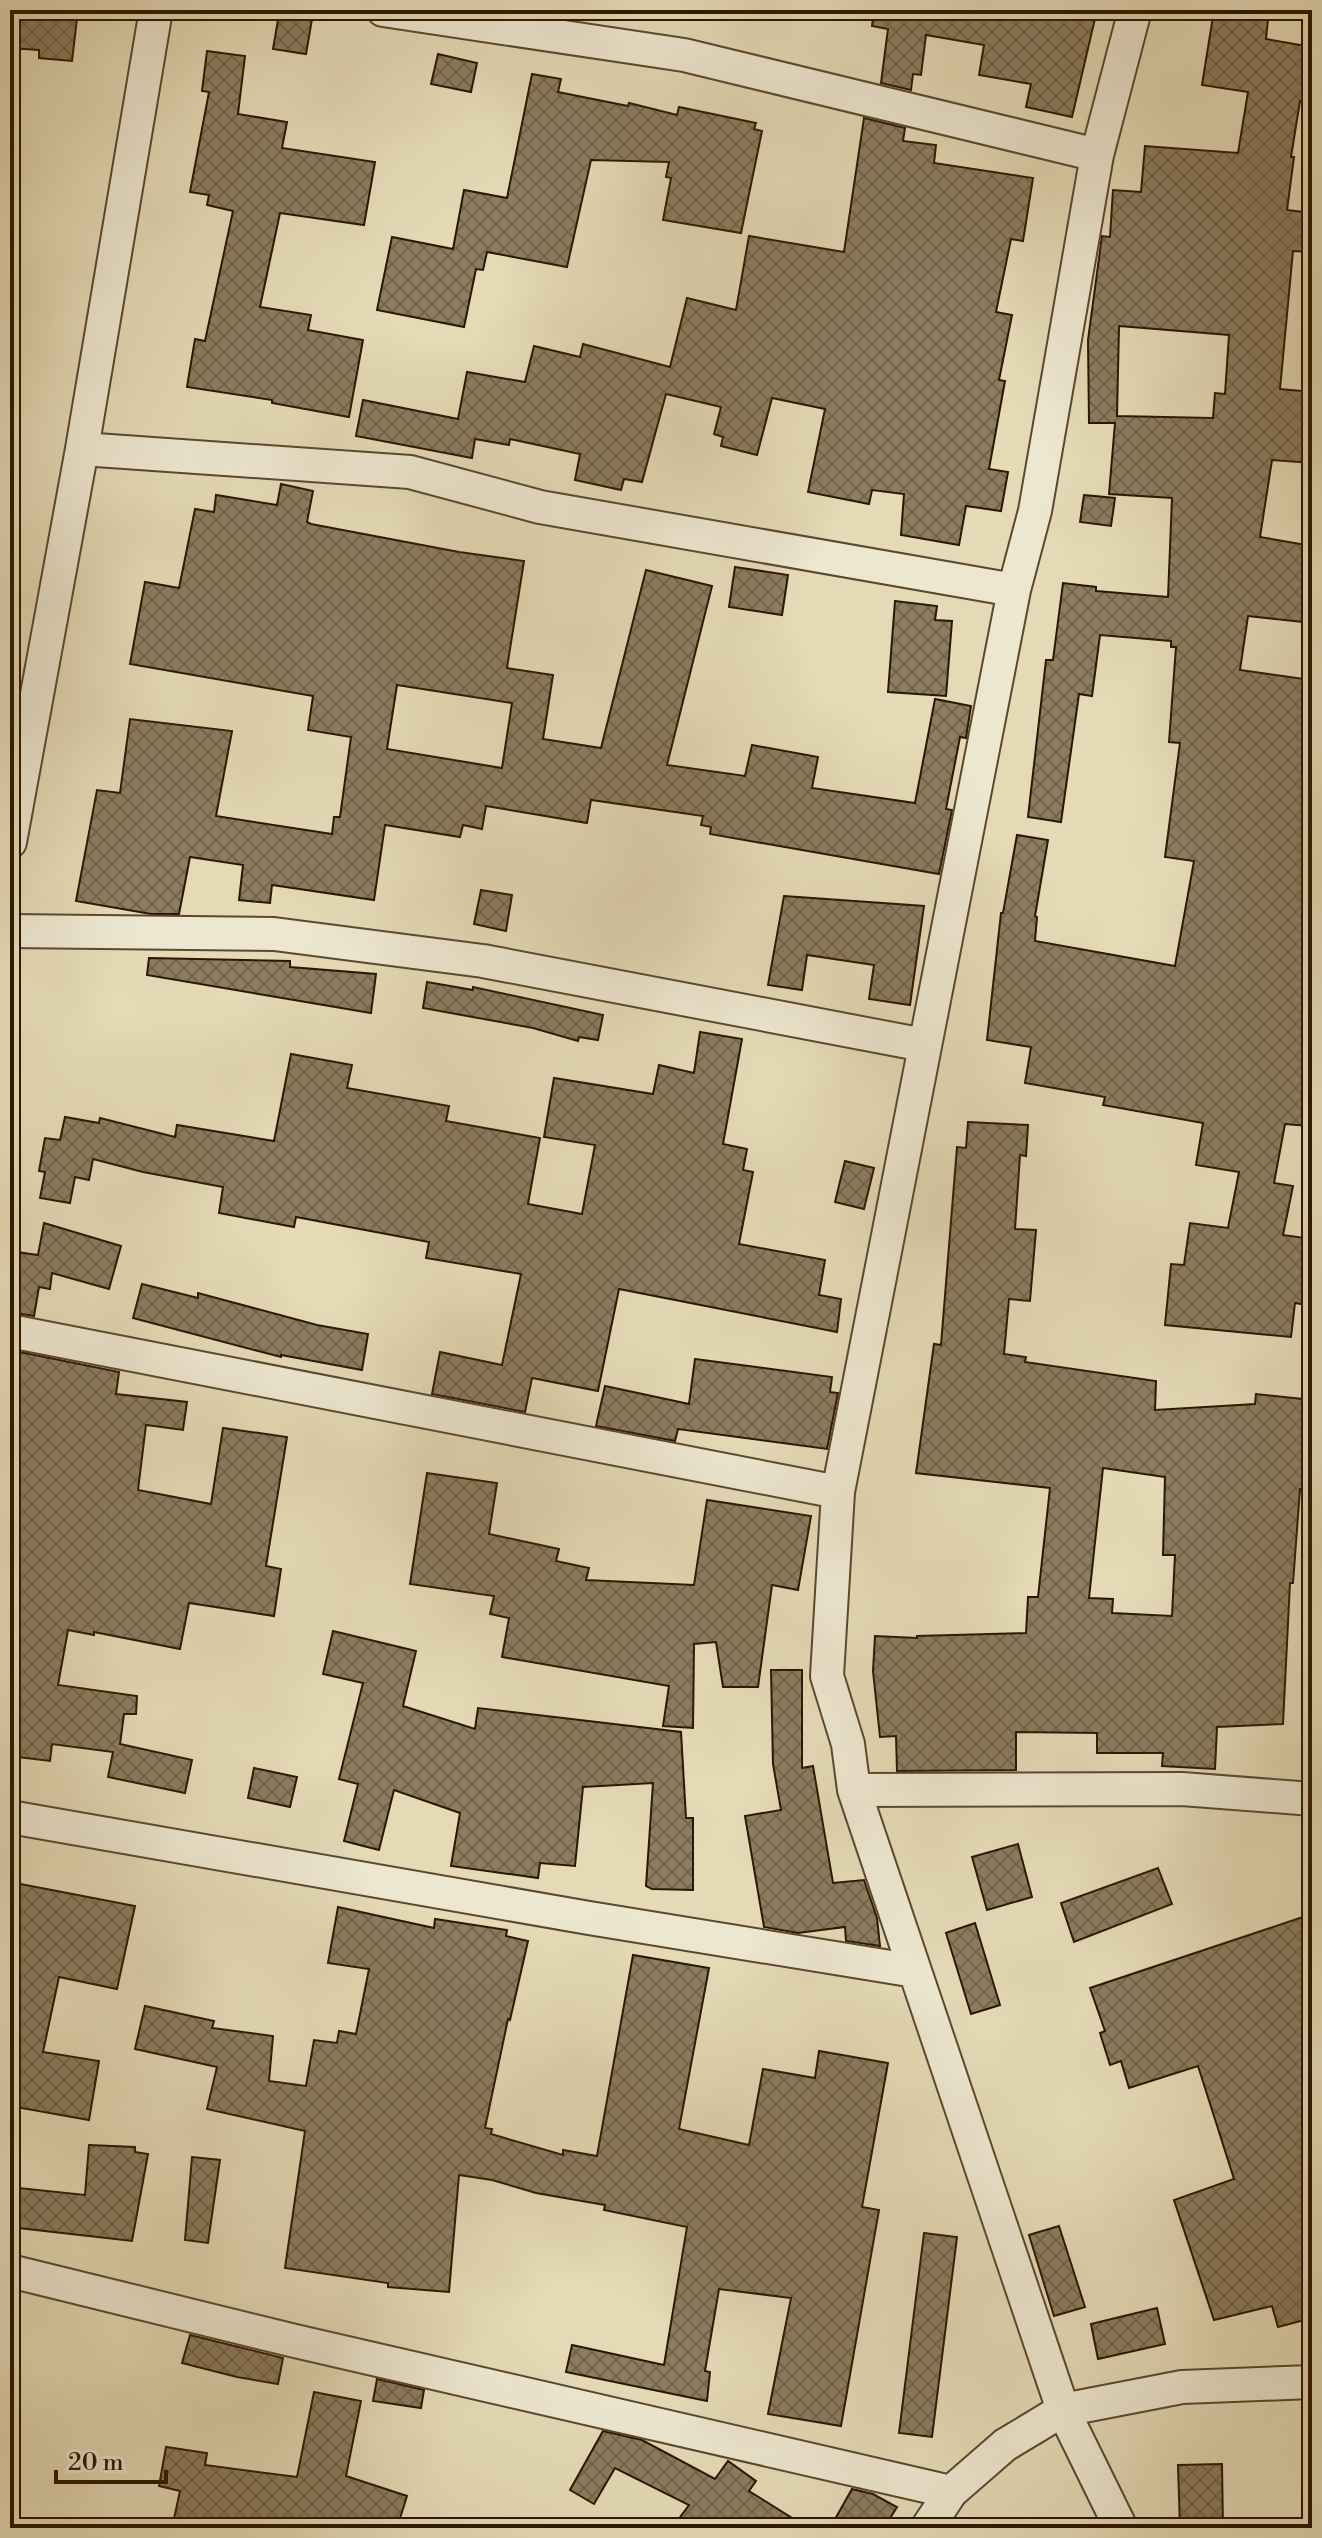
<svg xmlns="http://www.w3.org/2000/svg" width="1322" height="2538" font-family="'Libre Bodoni',serif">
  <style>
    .building { fill: url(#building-cross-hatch); stroke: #2d1702; stroke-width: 2; fill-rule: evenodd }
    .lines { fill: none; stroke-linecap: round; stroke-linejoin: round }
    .street-casing { stroke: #5b482f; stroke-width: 36 }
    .street { stroke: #ede7d0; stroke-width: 32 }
  </style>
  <defs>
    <pattern id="building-cross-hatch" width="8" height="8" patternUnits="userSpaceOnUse" patternTransform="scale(2)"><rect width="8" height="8" fill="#8c7c60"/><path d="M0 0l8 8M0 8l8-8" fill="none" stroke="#73654d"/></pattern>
  </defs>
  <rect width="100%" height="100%" fill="#e4dab6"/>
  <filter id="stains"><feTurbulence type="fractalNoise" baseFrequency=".0025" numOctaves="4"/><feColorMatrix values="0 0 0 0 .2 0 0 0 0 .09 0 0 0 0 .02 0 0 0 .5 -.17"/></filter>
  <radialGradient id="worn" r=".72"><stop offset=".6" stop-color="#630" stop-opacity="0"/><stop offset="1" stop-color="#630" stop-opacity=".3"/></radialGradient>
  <!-- building -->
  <path class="building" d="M10,10h68l-6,51 -33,-3v-8l-29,-2z
    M874,10h223l-25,107 -46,-10 5,-23 -52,-9 5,-30 -58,-10 -5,40 -8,-1 -2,16 -30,-7 7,-54 -16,-3z
    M1214,10h55l-3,29 46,8v56l-12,-2 -9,56h3l-7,53 25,3v39l-19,-1 -13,138 32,3v71l-40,-3 -12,77 52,9v77l-64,-7 -8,54 72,10v411l-4,35 -23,-2 -11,59 19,3 -10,49 29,4v27l-5,39 -12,-2 -4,34 -126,-12 6,-61 13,1 6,-42 38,5 11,-56 -43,-7 7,-42 -100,-18 2,-8 -80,-14 6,-36 -44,-7 14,-127h2l14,-78 31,5 -13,76 2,1 -2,24 140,25 19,-105 -29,-4 15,-114 -11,-1 7,-95h-5v-6l-71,-6 -8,61 -13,-2 -18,128 -33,-5 18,-157h7l10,-77 33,4v4l72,6 4,-99 -63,-4 6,-71h-26l-1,-83 14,-104 8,1 3,-47 28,2 4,-46 93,7 10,-61 -46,-7zM1119,326l110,9 -4,59 -10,-1 -2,25 -96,-2z
    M279,14l33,5 -6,35 -33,-5z
    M207,51l38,5 -7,58 49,8 -5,26 93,14 -11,63 -84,-12 -20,94 51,8 -3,15 55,10 -14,77 -77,-14v-3l-85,-13 8,-48 10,2 28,-130 -26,-6 2,-10 -19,-3 19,-100 -7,-1z
    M438,54l39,9 -6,29 -40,-8z
    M532,74l29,5 -3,13 70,14 1,-3 48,12 2,-8 77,16 -2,6 8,2 -21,102 -78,-13 8,-42 -5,-1 3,-15 -78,-2 -24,107 -80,-15 -4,18 -7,-1 -12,58 -87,-17 15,-73 61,12 11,-59 43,8z
    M864,118l41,10 -2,13 33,4 -2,18 99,15 -10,63 -12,-2 -15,73 16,3 -13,65 6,1 -16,88 19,3 -7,39 -35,-5 -7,39 -58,-10 3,-41 -32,-4 -3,14 -61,-12 17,-83 -53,-11 -15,57 -36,-9 2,-9 -9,-3 7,-27 -55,-13 -24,88 -18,-3 -3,11 -46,-10 5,-26 -70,-15 -1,6 -34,-6 -3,19 -116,-22 7,-36 95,19 9,-47 58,10 9,-36 46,11 3,-13 87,23 17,-69 49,12 13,-74 95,16z
    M281,484l32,7 -6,31 4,2 148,28 65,9 -17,107 46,7 -10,64 58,9 45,-178 66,16 -45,179 78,11 7,-31 66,12 -6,31 103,15 20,-104 36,7 -5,32 -6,-1 -14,72 6,1 -13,64 -229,-40 1,-7 -10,-2 2,-9 -112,-16 -4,23 -101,-17 -4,23 -19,-4 -3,12 -75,-12 -11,75 -102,-15 -2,18 -31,-3 4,-35 -53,-8 -11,57h-28l-75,-13 21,-111 23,3 10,-74 102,12 -16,85 116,18 2,-17h6l11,-80 -43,-7 5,-34 -183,-32 15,-82 34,6 16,-79 19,3 2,-17 61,10zM397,685l115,18 -10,65 -115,-19z
    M1084,495l31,3 -4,28 -31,-4z
    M735,567l53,8 -6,40 -53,-8z
    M895,601l42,5 -2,14 17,1 -6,75 -58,-4z
    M481,890l31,5 -6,36 -32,-7z
    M784,896l140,10 -14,99 -41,-6 5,-34 -67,-10 -5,35 -34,-5z
    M149,958l141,3v6l86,7 -5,39 -224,-38z
    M427,982l46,8v-3l130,28 -5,25 -19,-3 -1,4 -45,-13 -110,-20z
    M700,1032l42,7 -19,105 24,5 -4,21 10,2 -14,72 86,16 -6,35 22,4 -4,33 -218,-43 -21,102 -66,-13 -7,34 -93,-18 8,-42 62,13 19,-91 -95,-16 3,-16 -133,-25 -2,10 -75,-14 4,-26 -80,-15 -50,-13 -4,21 -14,-3 -5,26 -30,-5 5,-26 -6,-1 6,-33 15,2 5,-23 34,6 1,-5 75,19 2,-12 97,16 17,-87 61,11 -5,23 102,18 -3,15 94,17 -12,66 54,10 13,-69 -51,-8 10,-59 99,16 6,-29 35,8z
    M968,1122l60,3 -2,31 -6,-1 -5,74 21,1 -6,71 -21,-2 -5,55 22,3 -1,5 131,19 -1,29 100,-6 1,-10 56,6v90l-12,-1 -7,94h-3l-7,141 -66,3 -2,42 -53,-3 1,-13h-66v-20l-81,-1v38l-119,1 -1,-35 -16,1 -7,-66 2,-35 42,2v-2l109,-3 2,-36h10l12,-109 -134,-15 18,-129 7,1 16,-198 9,1zM1103,1468l62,9 -2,78h12l-3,61 -60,-3 1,-14 -24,-1z
    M845,1161l29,7 -10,41 -29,-7z
    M44,1223l77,23 -12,43 -57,-16 -2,16 -11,-2 -5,29 -24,-4v-61l28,4z
    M142,1284l56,14v-5l119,32 51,9 -6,36 -81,-15v2l-148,-39z
    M10,1350l109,22 -3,22 71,8 -4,28 -37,-5 -8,65 73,14 12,-76 64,9 -21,129 15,3 -7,47 -85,-13 -9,46 -86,-17v3l-26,-5 -10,55 79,11 -1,18h-12l-4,30 72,16 -7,33 -77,-16 5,-25 -61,-8 -2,17 -40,-5v-157l5,-30 -5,-1z
    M695,1359l137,18 -2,15 8,1 -11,56 -149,-20 -3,12 -79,-15 9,-40 84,18z
    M427,1473l70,10 -8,51 70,15 -3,12 33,7 -3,12 108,5 13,-85 104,16 -13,74 -26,-5 -14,102h-35l-7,-45 -22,2 -1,84 -30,-2 6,-40 -167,-29 7,-39 -19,-4 4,-18 -84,-12z
    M333,1631l83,20 -13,55 72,23 3,-21 203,24 5,86h7v72l-41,-1 -6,-3 7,-103 -70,4 -8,79 -35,-3 -2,15 -87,-12 9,-53 -66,-23 -15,60 -35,-9 14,-57 -19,-5 24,-96 -40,-9z
    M771,1670h31v98l11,-2 20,117 31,-3 13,38 3,28 -34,-5 -1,-14 -47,6 -34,-6 -19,-111 36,-6 -8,-46z
    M254,1768l43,9 -7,30 -42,-9z
    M1018,1844l14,53 -45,13 -15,-53z
    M1158,1868l14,36 -98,38 -13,-39z
    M10,1882l125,24 -18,83 -58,-12 -16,75 56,9 -10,59 -79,-14z
    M338,1907l96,21 1,-9 72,11 -1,6 22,5 -18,79 -2,-1 -23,109 7,1 -1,5 72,21v-5l34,6 36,-201 76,13 -30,161 70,16 14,-76 52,9 4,-27 69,12 -26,144 17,3 -38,216 -73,-12 23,-116 -72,-9 -14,82 5,1 -3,29 -141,-29 6,-27 92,20 23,-138 -83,-17 1,-5 -69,-12 -44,-13 -33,-5 -10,117 -61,-5v-4l-103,-15 20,-137 -98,-22 10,-42 -82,-18 10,-43 69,15 -2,7 61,8 -4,45 37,5 8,-46 23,3 2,-12 17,3 13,-65 -41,-6z
    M1312,1914v186l-8,3 8,34v181l-34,9 -6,-21 -58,14 -40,-120 60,-21 -36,-113 -69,22 -8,-27 -11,4 -10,-32 5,-2 -15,-43z
    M975,1923l25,82 -29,9 -25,-81z
    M89,2145l46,2v5l13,2 -16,87 -122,-14v-40l75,8z
    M192,2157l28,3 -12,83 -23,-3z
    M1059,2226l26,81 -31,9 -25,-81z
    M924,2233l33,4 -25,200 -33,-4z
    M1157,2308l8,36 -67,15 -7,-35z
    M190,2335l93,23 -5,26 -41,-7 -55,-14z
    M377,2379l47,11 -3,18 -48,-7z
    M314,2392l47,9 -15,75 61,20 -10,32h-225l8,-37 -21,-5 7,-39 41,6 -2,12 92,12z
    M603,2431l39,9 73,39 13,-18 28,20 -7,10 59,37h-136l17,-23 -74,-37 -21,36 -24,-14z
    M1222,2464l1,64h-43l-2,-63z
    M852,2489l21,5 24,13 -13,21h-54z"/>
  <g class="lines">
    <!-- street casing -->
    <g class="street-casing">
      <path id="street" d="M383,10l301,45 413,100
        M82,449l328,23 130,35 474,83
        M10,842l72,-393 74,-439
        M10,931l264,3 209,27 441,84
        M10,1331l828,161
        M854,1790l328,-1 130,10
        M10,1817l579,101 326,53
        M10,2271l285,70 656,151
        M927,2528l24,-36 54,-47 58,-35 119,-23 130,-5
        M1121,2528l-58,-118 -209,-620 -6,-46 -21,-68 11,-184 176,-902 21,-79 62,-356 38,-145"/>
    </g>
    <!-- street -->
    <use href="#street" class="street"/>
  </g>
  <!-- margin -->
  <rect width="1322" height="2538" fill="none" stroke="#e4dab6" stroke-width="40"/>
  <rect x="12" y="12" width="1298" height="2514" fill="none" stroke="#2d1702" stroke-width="4"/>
  <rect x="20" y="20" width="1282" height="2498" fill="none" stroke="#2d1702" stroke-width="2"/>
  <!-- scale -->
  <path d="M56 2470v12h110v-12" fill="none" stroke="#2d1702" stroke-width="4"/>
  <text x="68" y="2470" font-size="24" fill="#2d1702" stroke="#ede7d0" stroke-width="6" paint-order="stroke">20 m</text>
  <rect width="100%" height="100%" filter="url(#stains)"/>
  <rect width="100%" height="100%" fill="url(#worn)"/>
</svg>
